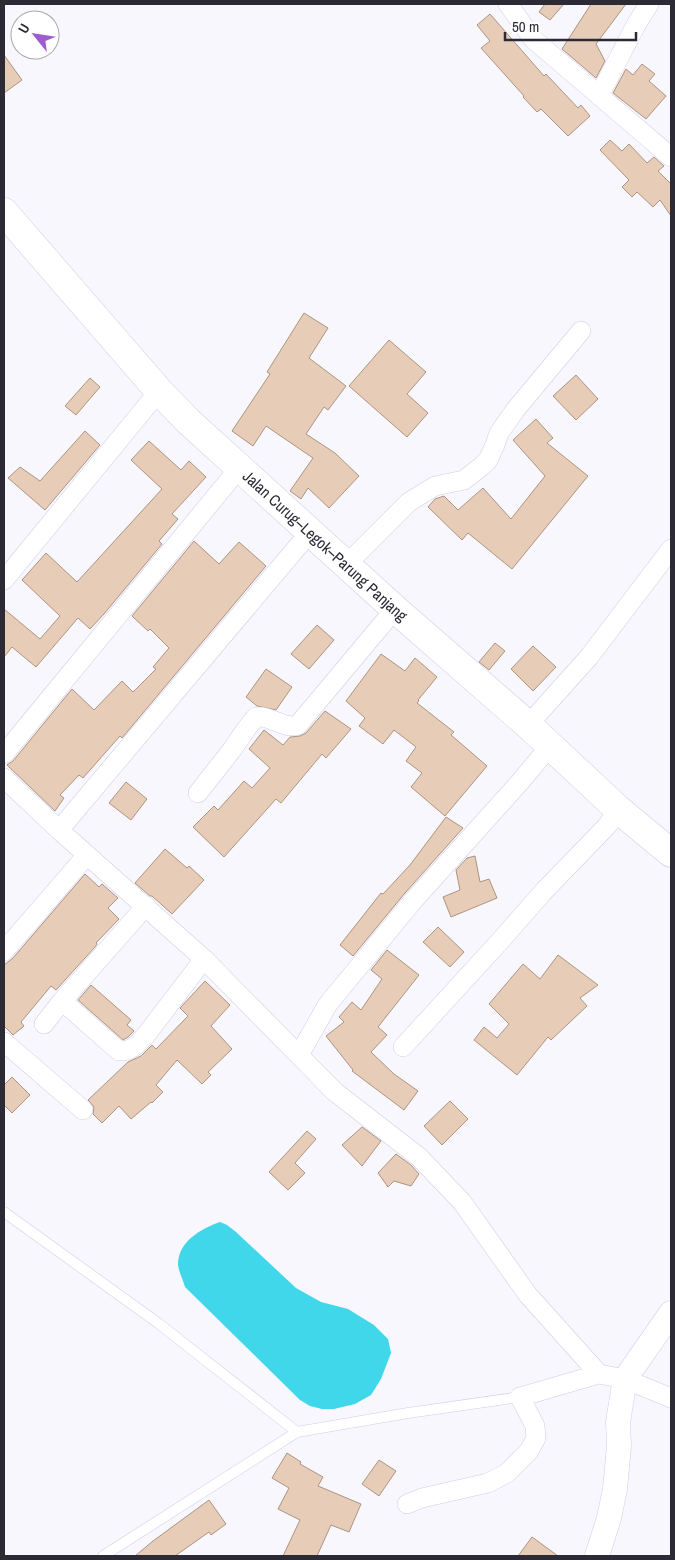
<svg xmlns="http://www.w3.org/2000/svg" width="675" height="1560" font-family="'Archivo Narrow',sans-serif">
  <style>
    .water { fill: #3fd7e9 }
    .building { fill: #e7cdb8; stroke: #ac9481 }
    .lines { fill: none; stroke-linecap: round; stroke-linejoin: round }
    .service-casing { stroke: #cfcce9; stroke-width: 11 }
    .minor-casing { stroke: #cfcce9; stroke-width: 20 }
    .tertiary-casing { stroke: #cfcce9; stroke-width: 25 }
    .primary-casing { stroke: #cfcce9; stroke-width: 29 }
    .service { stroke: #fff; stroke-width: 10 }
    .minor { stroke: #fff; stroke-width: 19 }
    .tertiary { stroke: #fff; stroke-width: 24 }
    .primary { stroke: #fff; stroke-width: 28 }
    .labels { text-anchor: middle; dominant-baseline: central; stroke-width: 4.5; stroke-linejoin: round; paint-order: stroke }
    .street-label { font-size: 16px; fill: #2b2a35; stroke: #fff }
  </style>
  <rect width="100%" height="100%" fill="#f8f7fd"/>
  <!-- water -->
  <path class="water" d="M220,1222l7,3 9,7 60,56 25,14 27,7 26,16 14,14 3,14 -10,26 -10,16 -16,9 -21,5h-12l-12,-3 -10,-6 -115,-113c-2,-7 -6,-15 -7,-22 0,-24 23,-36 42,-43z"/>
  <!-- building -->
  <path class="building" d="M545,4h19l-14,16 -11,-8z
    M591,4h35l-30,40 9,17 -9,17 -34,-29z
    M490,14l54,62 2,-2 32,34 3,-3 9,11 -22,20 -27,-27 -4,3 -14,-15 1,-1 -43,-48 9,-7 -13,-16z
    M4,55l18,25 -18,13z
    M642,64l13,10 -6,7 17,15 -20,23 -33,-26 13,-24 7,6z
    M610,140l12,11 7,-7 18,19 7,-6 10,9 -6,5 13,13v32l-11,-16 -7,7 -16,-15 -5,5 -10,-10 7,-7 -29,-30z
    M304,313l24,15 -19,30 37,28 -18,24 -4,-3 -18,27 29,19 24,23 -30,32 -21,-20 -7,11 -11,-8 23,-33 -47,-32 -13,20 -21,-15 38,-57 -3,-2z
    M389,340l37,32 -19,22 21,19 -21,24 -58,-51z
    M576,375l22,24 -22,21 -23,-24z
    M90,378l10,9 -24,28 -11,-9z
    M536,419l17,19 -6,5 41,33 -76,93 -44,-36 -6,7 -34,-33 7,-8 9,-3 14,14 25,-22 28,31 34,-43 -32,-36z
    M85,431l15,14 -55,65 -37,-32 12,-11 20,14z
    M149,441l32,29 8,-9 17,16 -34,37 6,5 -19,22 3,3 -58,70 -14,15 -12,-11 -42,49 -24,-20 -8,10v-48l36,30 20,-23 -38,-36 24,-27 31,29 85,-93 -31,-29z
    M194,541l25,23 20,-22 27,24 -144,172 -2,-2 -37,42 -4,-3 -19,20 4,3 -9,13 -48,-46 6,-4 59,-72 22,21 28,-29 11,11 23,-23 -3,-2 16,-19 -19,-19 -2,2 -16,-15z
    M317,625l17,15 -25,29 -18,-15z
    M495,643l10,8 -16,19 -10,-8z
    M533,646l23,21 -23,24 -22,-22z
    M381,654l24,17 10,-13 22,19 -19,23 1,1 -2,2 37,29 -3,3 36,31 -42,50 -34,-29 11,-14 -16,-12 10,-14 -22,-17 -11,14 -24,-18 6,-8 -19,-17z
    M266,669l26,18 -16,23 -19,-4 -11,-9z
    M325,711l26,18 -25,29 -4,-4 -41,49 -5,-4 -52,58 -31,-30 21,-21 4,4 26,-29 8,7 18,-20 -21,-19 15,-19 19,15 7,-8 10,-1 6,-3z
    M126,782l21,17 -16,21 -22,-17z
    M446,817l17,11 -58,65 -52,63 -13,-11 41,-52 2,1 27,-29z
    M165,849l22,19 2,-2 15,14 -32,34 -20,-18h-2l-15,-13z
    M475,856l5,26 9,-3 8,19 -46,19 -8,-20 17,-7 -4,-20 11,-12z
    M85,874l14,13 3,-3 16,14 -10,10 11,11 -23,24 1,1 -2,3 -39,43 -5,-4 -30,36 3,4 -11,9 -9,-9v-61l9,-7z
    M438,927l26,25 -14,15 -27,-25z
    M387,950l32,25 -41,52 9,8 -16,17 23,22 24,17 -14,19 -52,-39 1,-1 -27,-34 18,-14 -5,-5 13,-15 9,8 21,-31 -11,-9z
    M558,955l40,30 -18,13 7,8 -36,34 -3,-3 -31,38 -43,-35 10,-13 13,11 12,-14 -20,-20 34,-40 17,15z
    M205,981l25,24 -19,21 21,23 -24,23 3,3 -9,9 -25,-24 -21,25 7,7 -11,11 -1,-1 -20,17 -12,-13 -17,17 -9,-9 1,-7 -6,-7 40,-38 13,-6 11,-11 4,4 32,-33 -8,-8z
    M91,985l40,35 -4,5 7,6 -6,6 -5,3 -45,-40z
    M12,1077l18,18 -18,18 -8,-8v-20z
    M450,1101l18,18 -26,26 -18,-19z
    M362,1127l19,14 -19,25 -20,-21z
    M307,1131l9,8 -21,24 10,10 -17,17 -19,-18z
    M396,1154l15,11 8,9 -8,12 -17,-5 -6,6 -10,-14z
    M287,1453l14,9 -1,2 23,13 -5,9 43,18 -12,28 -18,-7 -14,31h-34l17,-36 -22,-11 11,-21 -17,-10z
    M379,1460l17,11 -17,25 -17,-12z
    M209,1500l17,24 -15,11 -2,-3 -34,24h-40l18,-15z
    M532,1537l26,19h-40z"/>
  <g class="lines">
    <!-- service casing -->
    <g class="service-casing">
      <path id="service" d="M4,1212l154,111 139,109
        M103,1556l194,-124 111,-19 112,-16"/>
    </g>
    <!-- minor casing -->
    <g class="minor-casing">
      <path id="minor" d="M508,4l25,35 138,118
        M599,96l37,-71 13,-21
        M347,564l62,-62 26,-16 29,-6 18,-14 6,-6 7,-15 4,-12 17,-24 65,-78
        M4,580l155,-189
        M528,725l61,-68 82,-108
        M4,754l236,-287
        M4,778l55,52 145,129 131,133 84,65 43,45 66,93 71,79 26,5 46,19
        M198,793l33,-42 16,-23 9,-11c15,-2 28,13 42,8l97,-116
        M59,830l251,-298
        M4,951l83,-96
        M62,1001l57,50c13,1 19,-8 27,-16l58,-76
        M44,1024l18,-23 84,-95
        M4,1042l79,68
        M403,1047l98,-107 43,-49 62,-64 13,-17
        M299,1055l29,-51 85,-103 107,-119 30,-36
        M407,1504l15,-6 66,-15 19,-10 22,-22 7,-13 -1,-12 -15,-29 79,-23"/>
    </g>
    <!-- tertiary casing -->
    <g class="tertiary-casing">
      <path id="tertiary" d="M597,1556l12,-38 6,-29 4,-43 -1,-24 7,-43 46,-66"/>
    </g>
    <!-- primary casing -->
    <g class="primary-casing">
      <g id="primary">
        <path id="s1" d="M4,212l155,179 29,30 207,188 133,116 91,85 52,43"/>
      </g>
    </g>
    <!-- service -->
    <use href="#service" class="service"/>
    <!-- minor -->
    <use href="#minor" class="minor"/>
    <!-- tertiary -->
    <use href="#tertiary" class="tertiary"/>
    <!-- primary -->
    <use href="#primary" class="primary"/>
  </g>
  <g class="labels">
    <!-- street labels -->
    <g class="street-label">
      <text stroke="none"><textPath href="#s1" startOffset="464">Jalan Curug–Legok–Parung Panjang</textPath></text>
    </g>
  </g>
  <!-- border -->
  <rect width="675" height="1560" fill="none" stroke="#2b2a35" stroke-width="10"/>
  <!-- north arrow -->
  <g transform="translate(35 35) rotate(300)"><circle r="24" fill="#ffffff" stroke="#aaaaae"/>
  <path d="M0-4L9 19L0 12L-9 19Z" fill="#9e5cd1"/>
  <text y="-8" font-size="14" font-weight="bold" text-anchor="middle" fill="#2b2a35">U</text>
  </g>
  <!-- scale -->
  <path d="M505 32v8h131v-8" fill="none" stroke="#2b2a35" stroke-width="2.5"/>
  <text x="512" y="32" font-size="15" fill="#2b2a35" stroke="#ffffff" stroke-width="4" paint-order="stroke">50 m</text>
</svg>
